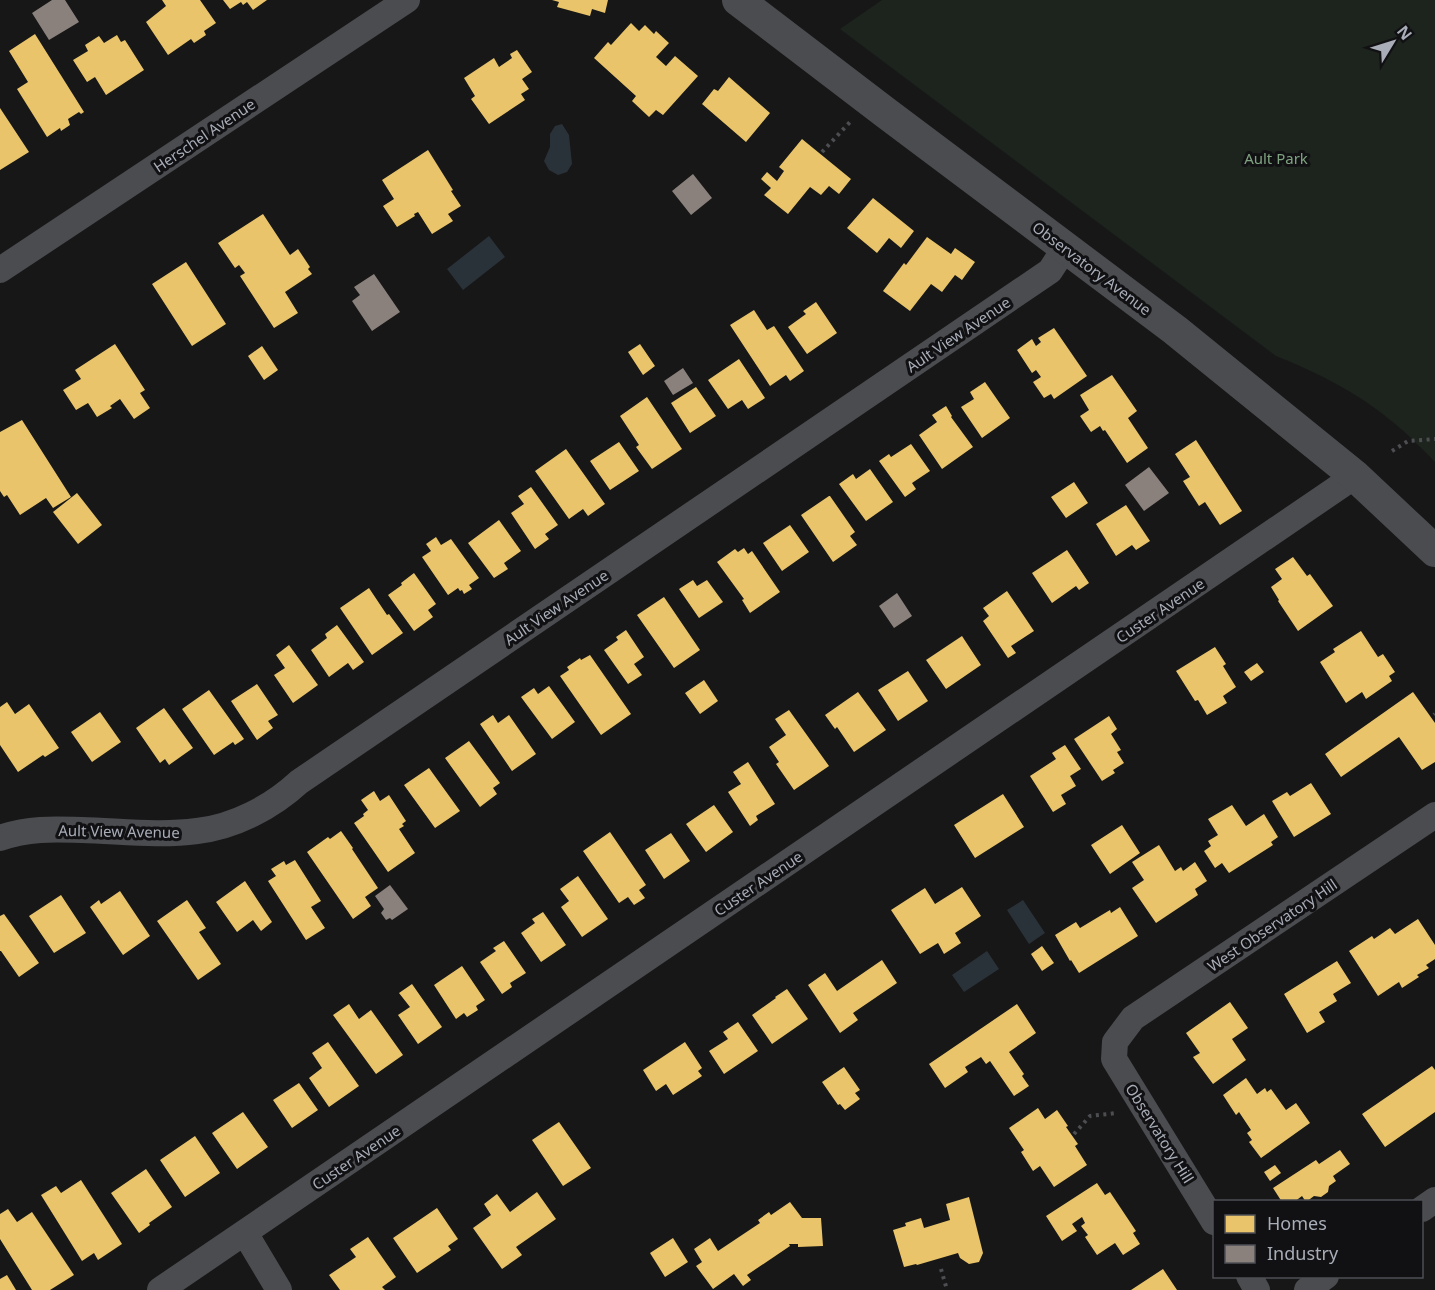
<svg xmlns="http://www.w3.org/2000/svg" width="1435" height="1290" font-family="'Noto Sans',sans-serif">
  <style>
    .green { fill: #1d241e }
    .water { fill: #2a3239 }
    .homes { fill: #e9c46a }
    .industry { fill: #8a817c }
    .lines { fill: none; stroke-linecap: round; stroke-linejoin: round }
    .path { stroke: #4d4e52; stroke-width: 4; stroke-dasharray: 3 4.5; stroke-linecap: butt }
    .minor { stroke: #4b4c50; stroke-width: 26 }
    .tertiary { stroke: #4b4c50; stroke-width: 32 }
    .labels { text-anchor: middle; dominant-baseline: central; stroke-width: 6; stroke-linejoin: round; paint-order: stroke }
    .street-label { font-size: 15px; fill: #a8adb8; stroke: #111113 }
    .park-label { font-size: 15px; fill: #7fa381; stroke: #111113 }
  </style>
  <rect width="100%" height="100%" fill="#171717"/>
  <!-- green -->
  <path class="green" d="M882,0h553v462c-13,-13 -26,-27 -41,-39 -34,-29 -77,-51 -118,-67l-436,-327z"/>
  <!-- water -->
  <path class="water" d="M562,124l7,11 3,29 -5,8 -9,3 -9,-5 -5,-9 6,-14v-13l5,-8z
    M489,236l16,21 -42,33 -16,-21z
    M1023,900l22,33 -16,11 -22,-34z
    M987,951l12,18 -35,23 -12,-17z"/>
  <!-- homes -->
  <path class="homes" d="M162,0h38l16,23 -12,8 2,4 -12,8 -3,-4 -23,16 -22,-33 20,-16z
    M223,0h44l-14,10 -6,-8 -4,3 -2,-3 -11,7z
    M552,0h56l-3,13 -13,-4 -2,7 -33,-9 2,-5z
    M631,23l8,8 6,-6 9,9 2,-3 13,12 -13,14 10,9 9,-10 23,20 -35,39 -7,-5 -7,7 -17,-16 4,-5 -42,-38 14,-16 3,3z
    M35,34l49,78 -3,2 -2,-2 -11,7 2,6 -9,6 -1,-3 -13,9 -30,-48 11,-7 -19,-31z
    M117,35l4,7 4,-2 19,30 -38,25 -11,-18 -8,5 -14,-22 15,-9 -3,-6 14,-9 5,7z
    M517,50l15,22 -10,7 7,10 -8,5 4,6 -36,24 -18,-25 4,-3 -11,-18 30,-20 5,9 13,-9 -2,-4z
    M729,77l41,36 -24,29 -44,-38 12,-15 4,2z
    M0,108l29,44 -29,18z
    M802,139l49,40 -12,15 -10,-8 -8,9 -11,-8 -22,27 -24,-19 7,-7 -10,-9 6,-7 10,9 7,-10 -5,-4z
    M428,150l25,40 -2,1 10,15 -13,8 5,7 -21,13 -14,-22 -4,2 1,2 -18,11 -14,-21 11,-7 -12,-19z
    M873,198l41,33 -13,17 -12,-10 -12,15 -30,-25z
    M263,214l27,41 8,-6 12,18 -2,2 4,5 -27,18 13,21 -24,15 -34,-52 5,-3 -6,-8 -4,3 -17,-25z
    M927,237l24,17 4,-6 20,14 -13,18 -7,-5 -13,17 -11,-8 -21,27 -27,-20 21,-28 2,2z
    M186,262l40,62 -34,22 -40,-62z
    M816,302l21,31 -30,21 -19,-27 18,-13 -3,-3z
    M754,310l13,20 7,-4 30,45 -14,10 -4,-6 -16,11 -40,-61z
    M1054,328l33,48 -33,23 -3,-5 -7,4 -11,-16 8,-5 -5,-7 -4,3 -15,-23 15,-11 4,7 5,-4 -3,-4z
    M115,344l30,46 -5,3 10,15 -16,11 -14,-20 -10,7 2,2 -15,9 -9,-14 -12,7 -13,-20 18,-11 -6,-9z
    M640,344l15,22 -12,9 -15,-23z
    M262,346l16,24 -14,10 -16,-24z
    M739,359l26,39 -17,11 -6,-9 -14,9 -20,-29z
    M1112,375l25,36 -9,7 20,30 -21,15 -22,-33 -2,1 -3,-5 -9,6 -11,-16 9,-6 -9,-15z
    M985,382l25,36 -28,20 -21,-31 13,-8 -4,-7z
    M696,387l20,29 -26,17 -19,-30z
    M647,397l35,52 -30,20 -16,-22 3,-2 -19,-29z
    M946,406l6,10 -1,1 22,30 -31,22 -23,-34 18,-13 -5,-7z
    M22,420l49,77 -18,11 -7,-10 -26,17 -13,-20 -3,2 -4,-6v-59z
    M1196,440l46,71 -22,14 -15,-23 -6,4 -16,-25 7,-4 -15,-23z
    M619,442l20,29 -29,19 -20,-29z
    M911,444l19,27 -18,12 4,6 -11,8 -26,-36 10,-7 2,3z
    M566,449l39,55 -17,12 -5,-7 -14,10 -34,-48z
    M870,469l23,33 -27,19 -27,-37 14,-10 3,5z
    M1074,482l14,21 -22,15 -15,-21z
    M531,487l27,38 -13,9 4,5 -14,10 -24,-36 13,-9 -6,-8z
    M77,493l25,32 -24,19 -25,-32z
    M829,496h1l25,36 -5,4 7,9 -24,17 -32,-47z
    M1126,505l24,36 -14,9 -4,-5 -16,11 -20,-32z
    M499,520l22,31 -17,12 4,6 -14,9 -26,-35z
    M790,525l19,27 -27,19 -19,-28z
    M436,537l5,8 10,-6 28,39 -10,7 3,4 -8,5 -2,-4 -2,1 -2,-3 -10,7 -26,-38 9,-6 -5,-7z
    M744,548l4,6 4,-3 28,41 -30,21 -8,-13 2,-1 -27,-37 18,-13 3,3z
    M1067,550l22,33 -10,7 -3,-4 -24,17 -20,-30z
    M1293,557l14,19 3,-2 23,32 -35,25 -20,-30 1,-1 -8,-13 11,-8 -7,-10z
    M414,573l22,31 -8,6 5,7 -19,14 -26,-36 14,-10 -1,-2z
    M693,580l4,6 10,-6 16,22 -24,16 -20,-29z
    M369,588l18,27 2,-1 14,19 -31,22 -32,-47z
    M1007,591l27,40 -23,15 5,7 -8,5 -25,-37 6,-5 -6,-8z
    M664,597l36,53 -26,18 -37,-53z
    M337,625l27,37 -11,8 -5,-7 -19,14 -18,-27 16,-12 -2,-4z
    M626,630l18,27 -10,7 8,11 -14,9 -24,-34 14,-10 -2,-3z
    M1361,631l17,26 5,-3 12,18 -6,4 3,5 -26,18 -4,-7 -16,11 -26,-41 15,-10 -2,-3z
    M962,636l19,29 -35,24 -20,-29z
    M289,645l29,40 -25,18 -19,-28 11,-7 -9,-13z
    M1215,647l11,17 -3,2 13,21 -13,9 4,7 -20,12 -9,-15 -3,1 -19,-30z
    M590,655l41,59 -30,21 -41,-59 9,-6 -2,-3 13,-9 1,2z
    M1257,663l7,9 -13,9 -7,-9z
    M908,671l20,30 -30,20 -20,-31z
    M704,680l14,21 -18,13 -15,-21z
    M257,684l21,31 -10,6 5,7 -16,12 -26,-39z
    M549,686l26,36 -23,17 -31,-42 13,-9 4,6z
    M209,690l35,49 -9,6 -2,-3 -19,13 -32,-46z
    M858,692l28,38 -32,22 -17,-25 -2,2 -10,-14z
    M1413,692l22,31v39l-13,8 -23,-33 -58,40 -16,-23z
    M7,702l8,12 14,-10 30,44 -14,9 -2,-2 -25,17 -18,-27v-38z
    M164,708l29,40 -24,17 -4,-6 -5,4 -24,-35z
    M789,710l40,56 -35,24 -18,-26 3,-2 -10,-15 17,-12 -11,-16z
    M100,712l21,30 -29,20 -21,-30z
    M493,715l5,8 11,-8 27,39 -24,17 -32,-47z
    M1109,716l8,13 -6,5 10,16 -4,2 7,11 -11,7 2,3 -13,8 -28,-42z
    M469,741l31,42 -7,5 4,6 -17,13 -35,-49z
    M1065,745l16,24 -11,7 6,10 -15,9 5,9 -13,8 -23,-36 26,-17 -4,-6z
    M748,762l27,42 -19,12 2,4 -8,6 -22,-34 13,-8 -8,-12z
    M429,768l31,43 -25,17 -31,-43z
    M1311,783l20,31 -37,23 -22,-36 15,-9 3,4z
    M374,791l6,10 9,-6 17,26 -4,3 2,2 -5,3 16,24 -27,19 -34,-49 10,-7 -1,-2 5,-4 -7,-10z
    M1003,794l21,33 -49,31 -21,-33z
    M714,805l19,27 -27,20 -20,-28z
    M1232,805l14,21 18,-12 14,23 -7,5 2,3 -44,28 -7,-10 -7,5 -11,-17 7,-5 -3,-5 10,-6 -10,-16z
    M1122,825l18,28 -30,21 -19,-29z
    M341,831l12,17 -1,1 26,39 -13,9 6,9 -18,13 -46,-67 21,-15 2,2z
    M610,832l36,53 -7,5 6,8 -11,7 -6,-8 -9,6 -36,-52z
    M671,833l19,28 -26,18 -19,-29z
    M1159,845l16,26 6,-4 2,4 12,-9 12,19 -12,8 3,6 -42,28 -24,-35 12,-8 -12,-18z
    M295,860l26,41 -10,6 14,21 -19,12 -38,-59 8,-5 -5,-7 13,-8 2,4z
    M578,876l30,43 -26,18 -21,-30 8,-6 -9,-12z
    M245,881l27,41 -11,9 -8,-11 -16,12 -21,-30z
    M962,887l19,29 -26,17 6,10 -17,11 -6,-11 -18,11 -29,-44 34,-22 10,16z
    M120,891l30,45 -27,19 -33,-48 9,-7 2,4z
    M61,895l25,38 -32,20 -25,-37z
    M187,900l19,28 -7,4 22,32 -23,16 -41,-59z
    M1120,907l18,29 -59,37 -8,-13 -1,1 -15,-26 21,-13 4,6 30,-18 1,3z
    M543,912l23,33 -25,17 -20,-29 14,-10 -3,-4z
    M4,914l35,49 -20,14 -18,-26h-1v-35z
    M1418,919l17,26v14l-9,6 3,3 -12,7 2,2 -17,11 -3,-6 -21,14 -29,-45 23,-15 2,3 16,-11 5,6z
    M504,941l22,32 -16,10 2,4 -10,7 -22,-32 16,-11 -3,-3z
    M1042,946l12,17 -12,8 -11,-17z
    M882,960l15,23 -44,30 5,7 -18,13 -32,-48 17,-12 12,18z
    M1337,961l14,22 -18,11 4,7 -18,11 6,10 -18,11 -23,-39z
    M462,966l23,34 -9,6 2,4 -11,7 -3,-4 -8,6 -22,-34z
    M412,984l30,43 -24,17 -20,-29 12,-8 -11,-14z
    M787,989l21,30 -36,25 -20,-29 24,-17 -1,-1z
    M1230,1002l18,26 -16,11 14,21 -33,24 -20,-27 7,-4 -14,-20z
    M349,1004l10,15 12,-9 32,45 -27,19 -43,-59z
    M1017,1004l19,29 -27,19 15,22 -2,2 7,10 -15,10 -24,-35 -4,3 -5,-7 -16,10 3,5 -23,16 -16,-24z
    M738,1022l20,29 -34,23 -15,-23 19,-12 -5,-7z
    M328,1042l31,44 -30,21 -20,-29 13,-10 -10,-15z
    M685,1042l17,26 -4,3 4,5 -29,19 -7,-11 -10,7 -13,-21z
    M1432,1066l3,4v42l-50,35 -23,-33z
    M844,1067l16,23 -5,3 5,6 -15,11 -5,-6 -2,1 -16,-23z
    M1246,1078l11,16 8,-6 2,4 4,-3 15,21 10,-7 14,20 -49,35 -12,-16 3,-2 -5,-7 4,-3 -12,-18 -3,3 -13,-20z
    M299,1083l19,27 -26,18 -19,-28z
    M1038,1108l7,11 12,-9 11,16 -2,1 12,17 -3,2 12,19 -33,22 -14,-21 -7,5 -12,-19 3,-2 -15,-22z
    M243,1112l25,35 -31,22 -25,-36z
    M559,1122l32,46 -28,18 -31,-46z
    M195,1136l25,37 -35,24 -25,-37z
    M1340,1150l10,14 -17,12 3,5 -7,5 -1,6 -7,5 -7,-1 -8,6 -4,-6 -8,6h-12l-9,-14 43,-28 3,4z
    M1275,1165l6,8 -11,8 -6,-9z
    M146,1169l26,38 -23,16 1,2 -11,8 -28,-40z
    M81,1180l41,64 -24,16 -4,-7 -12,8 -41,-66 15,-9 5,7z
    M1097,1183l8,12 5,-3 26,39 -3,2 7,11 -17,11 -8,-12 -18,12 -12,-18 3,-2 -7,-9 4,-3 -3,-6 -10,7 5,7 -15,10 -16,-25z
    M537,1192l19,27 -40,28 6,8 -20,14 -29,-41 18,-13 -7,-11 13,-10 13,18z
    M969,1197l14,56 -4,9 -10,2 -9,-6 -2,-5 -41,12 -1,-1 -12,3 -11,-37 13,-4 -1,-3 16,-5 3,10 26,-8 -4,-16z
    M790,1202l12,16h19l2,28 -25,1v-3h-9l1,2 -43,29 4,5 -8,6 -9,-12 -21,15 -17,-23 6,-4 -8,-13 16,-11 8,13 42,-28 -2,-3 11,-8 2,3z
    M437,1208l21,31 -10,7 3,4 -34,23 -24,-35z
    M8,1209l9,13 15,-10 42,63 -24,15h-18l-32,-51v-25z
    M368,1237l28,40 -14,10 3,3h-45l-11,-15 27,-18 -6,-8z
    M673,1238l15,24 -23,15 -15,-24z
    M1163,1269l14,21h-46z
    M7,1275l9,15h-16v-11z"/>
  <!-- industry -->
  <path class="industry" d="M52,0h13l14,22 -30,18 -17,-27z
    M693,174l19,24 -21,17 -19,-24z
    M374,274l26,38 -28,19 -20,-30 8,-6 -6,-8z
    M683,368l10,15 -20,12 -9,-14z
    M1149,467l20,26 -25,18 -19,-26z
    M897,593l15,23 -18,12 -15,-22z
    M390,885l18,24 -16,11 -2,-2 -4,2 -5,-7 3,-4 -9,-13z"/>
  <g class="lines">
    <!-- path -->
    <path class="path" d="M822,152l28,-30
      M1392,451l16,-10 27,-2
      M1434,715l1,-1
      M1074,1134l16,-18 27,-3
      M941,1269l6,21"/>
    <!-- minor -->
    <path class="minor" d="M0,270l407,-270
      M0,838c28,-10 53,-9 82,-8 38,1 77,6 115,1 37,-4 75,-24 102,-49l751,-511 15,-23
      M1422,1209l13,-9
      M1214,1222l-100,-163 1,-17 18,-24 302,-203
      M245,1233l34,57
      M1249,1276l8,14
      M160,1290l1195,-814
      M1307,1290l19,-14"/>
    <!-- tertiary -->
    <path class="tertiary" d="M738,0l148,113 289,217 180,146 80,75"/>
  </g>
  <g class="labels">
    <!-- street labels -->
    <g class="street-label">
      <text transform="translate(204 135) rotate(-34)">Herschel Avenue</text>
      <text transform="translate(1092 268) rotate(37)">Observatory Avenue</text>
      <text transform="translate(958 334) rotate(-34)">Ault View Avenue</text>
      <text transform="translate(556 607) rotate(-34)">Ault View Avenue</text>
      <text transform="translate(1160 610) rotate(-34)">Custer Avenue</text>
      <text transform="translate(119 831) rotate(1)">Ault View Avenue</text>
      <text transform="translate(758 883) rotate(-34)">Custer Avenue</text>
      <text transform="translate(1272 925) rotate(-34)">West Observatory Hill</text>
      <text transform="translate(1160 1133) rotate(58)">Observatory Hill</text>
      <text transform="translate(356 1157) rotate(-34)">Custer Avenue</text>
    </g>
    <!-- park labels -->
    <g class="park-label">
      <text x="1276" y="158">Ault Park</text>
    </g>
  </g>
  <!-- legend -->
  <rect x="1213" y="1200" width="210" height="78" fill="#111113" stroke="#4d4f55" stroke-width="1.5"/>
  <rect x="1225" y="1215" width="30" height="18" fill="#e9c46a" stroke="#4d4f55" stroke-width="1.5"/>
  <text x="1267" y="1230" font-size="18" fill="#a8adb8">Homes</text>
  <rect x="1225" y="1245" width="30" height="18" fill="#8a817c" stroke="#4d4f55" stroke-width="1.5"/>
  <text x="1267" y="1260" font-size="18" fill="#a8adb8">Industry</text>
  <!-- north arrow -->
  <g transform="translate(1393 42) rotate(52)" stroke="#111113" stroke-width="4.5" paint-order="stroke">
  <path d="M0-4.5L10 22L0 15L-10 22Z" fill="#a8adb8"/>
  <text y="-9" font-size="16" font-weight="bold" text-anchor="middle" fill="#a8adb8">N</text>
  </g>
</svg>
